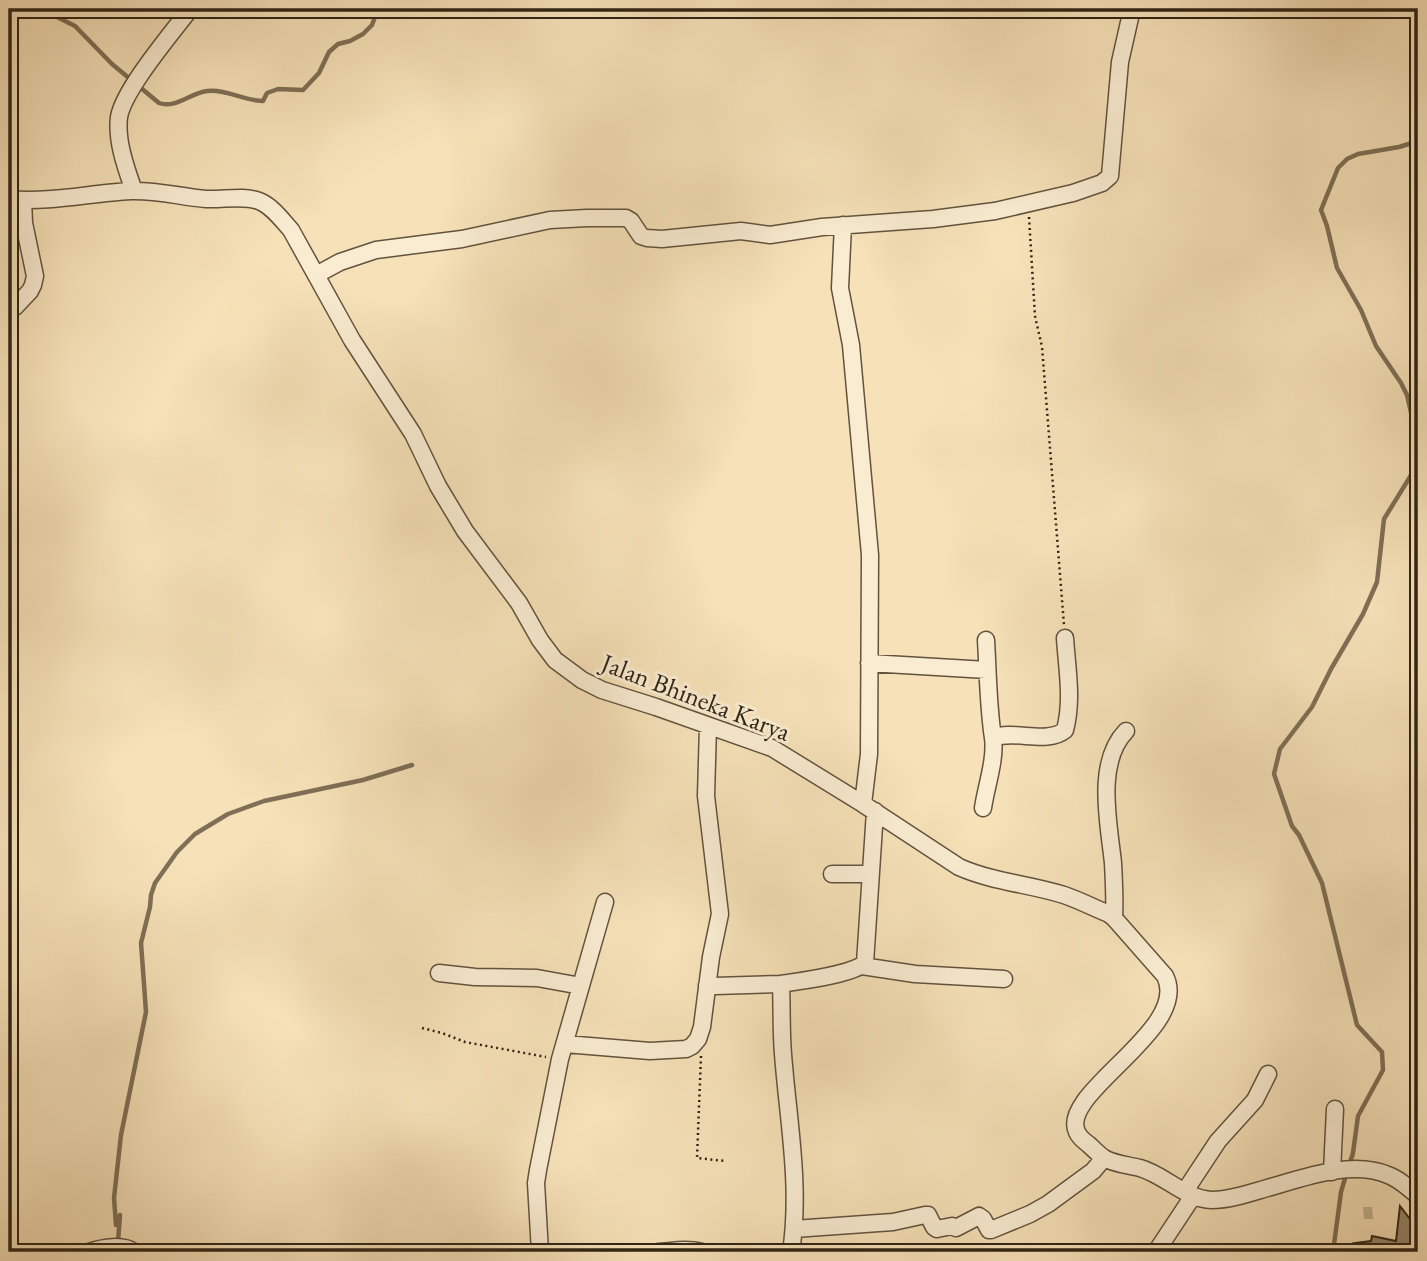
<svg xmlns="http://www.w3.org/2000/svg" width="1427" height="1261" font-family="'EB Garamond',serif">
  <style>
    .shadow { fill: #0003 }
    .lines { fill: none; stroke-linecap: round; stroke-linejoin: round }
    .stream { stroke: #7f6f56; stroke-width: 4.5 }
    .building { fill: #97866a; stroke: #302415; stroke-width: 2 }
    .minor-casing { stroke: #62533e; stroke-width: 19 }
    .path { stroke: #302415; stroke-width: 2.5; stroke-dasharray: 2 3.5; stroke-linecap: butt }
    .minor { stroke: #f9ecd1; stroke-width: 16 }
    .labels { text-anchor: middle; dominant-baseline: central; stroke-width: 6; stroke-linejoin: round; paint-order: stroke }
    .street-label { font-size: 26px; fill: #302415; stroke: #f9ecd1 }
  </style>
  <rect width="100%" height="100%" fill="#f6e1b8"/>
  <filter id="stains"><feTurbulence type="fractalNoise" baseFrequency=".00286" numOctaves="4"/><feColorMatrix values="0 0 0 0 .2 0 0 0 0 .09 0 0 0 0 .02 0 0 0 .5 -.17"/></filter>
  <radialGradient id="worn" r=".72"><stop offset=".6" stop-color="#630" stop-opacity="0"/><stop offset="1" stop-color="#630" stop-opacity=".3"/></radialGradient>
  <!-- shadow -->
  <path class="shadow" d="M1363,1207h9l1,12h-9z
    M1418,1224v28h-54l-3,-1 -3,-7 39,-1 16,-18z"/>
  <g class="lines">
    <!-- stream -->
    <path class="stream" d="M32,9l19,5 24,12 37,38 47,39c17,6 31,-10 48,-12 20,-2 37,10 56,10l4,-8 11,-4 25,1 16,-17 10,-21 9,-8 12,-3 13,-7 9,-9 6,-16
      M1349,1166l4,-13 5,-37 25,-46 -1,-18 -25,-27 -35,-142 -23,-48 -7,-9 -18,-52 6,-25 32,-42 19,-38 32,-55 14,-32 7,-63 29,-47 3,-13v-12l-3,-26 -6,-26 -6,-12 -25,-37 -15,-36 -24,-42 -10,-42 -6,-16 17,-42 9,-9 11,-5 41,-7 19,-6
      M118,1242l2,-27 -4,10 -2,-27 7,-63 25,-123 -5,-69 9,-36 1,-12 4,-12 22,-31 18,-18 33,-20 36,-13 99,-21 49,-15
      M1333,1252l8,-60 5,-17"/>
  </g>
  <!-- building -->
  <path class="building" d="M1400,1206l13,17 5,-1v30h-46l-17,-9 16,-2 1,-5 24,5z"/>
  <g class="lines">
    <!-- minor casing -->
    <g class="minor-casing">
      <path id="minor" d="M134,191c-8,-23 -18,-50 -15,-74 5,-28 53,-84 71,-108
        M9,199c41,4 81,-6 122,-8 26,-1 50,6 75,8 17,1 37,-4 53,2 13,5 23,19 32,29l61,110 61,94 25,52 27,45 54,72 21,37 15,20 27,20 20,10 54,17 116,41 91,56 96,63c34,15 70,17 105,28 15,5 30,13 45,19l5,4 51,58c27,53 -107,117 -88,156 2,5 7,9 11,12 5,4 10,10 16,14 10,6 24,7 36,10 25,7 45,31 72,32 17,0 35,-6 52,-11 36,-10 87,-30 124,-14 11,4 21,13 30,21
        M843,225l-3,63 11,57 19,210 -1,199 -6,50
        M316,275l24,-13 36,-12 86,-11 88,-19 37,-2h39l5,3 10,15 6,2 15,1 79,-8 29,4 52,-8 111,-8 62,-8 78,-18 29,-10 8,-7 10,-114 12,-53
        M15,307l15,-16 3,-6 2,-9 -11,-53 -1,-23
        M869,663l118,7
        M993,738c21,-9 54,7 72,-8 8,-30 2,-61 0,-92
        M983,808c3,-21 13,-49 10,-70 -5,-33 -5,-65 -7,-98
        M832,874h38
        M1114,918c1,-18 0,-36 -1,-55 -4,-39 -18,-100 13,-132
        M862,966l53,8 89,5
        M439,973l36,4 62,1 44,8
        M707,985l8,1 66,-2
        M565,1044l85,7 36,-2 6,-3 6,-7 4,-12 9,-70 9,-43 -14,-118 2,-70
        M1332,1172l3,-63
        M1185,1191l33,-50 37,-41 13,-26
        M794,1229l99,-7 32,-7h3l6,12 3,2 15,-3 4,2 23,-12 4,3 6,11h2l39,-16 18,-10 45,-33 11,-13
        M89,1252c14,-5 34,-8 45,0
        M540,1252l-4,-69 2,-13 22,-111 45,-157
        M658,1252c15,-1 29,-4 44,0
        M791,1252c10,-66 -3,-132 -8,-198 -2,-24 -1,-47 -2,-70 19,-3 70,-9 84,-21l10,-152
        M1156,1252l37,-56"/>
    </g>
    <!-- path -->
    <path class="path" d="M1029,217l6,99 7,31 22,278
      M422,1028l20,5 23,9 81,15
      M701,1056l-4,102 28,3"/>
    <!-- minor -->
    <use href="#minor" class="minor"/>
  </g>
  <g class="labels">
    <!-- street labels -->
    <g class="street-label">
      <text transform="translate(696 697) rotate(21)">Jalan Bhineka Karya</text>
    </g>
  </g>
  <!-- margin -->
  <rect width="1427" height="1261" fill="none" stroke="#f6e1b8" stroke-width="35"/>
  <rect x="10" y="10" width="1406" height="1240" fill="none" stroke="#302415" stroke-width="3.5"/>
  <rect x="18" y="18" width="1392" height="1226" fill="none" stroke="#302415" stroke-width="2"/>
  <rect width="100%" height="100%" filter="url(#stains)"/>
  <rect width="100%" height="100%" fill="url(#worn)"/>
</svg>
